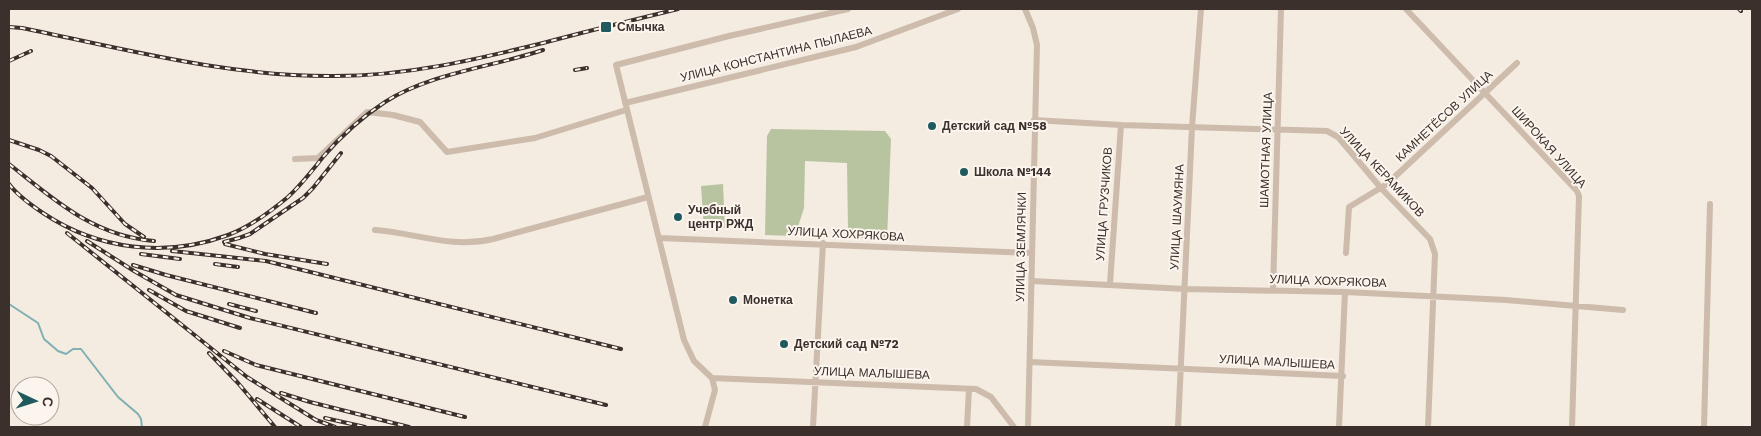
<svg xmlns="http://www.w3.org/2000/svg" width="1761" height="436" font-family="'Work Sans',sans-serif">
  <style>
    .green { fill: #b8c4a0 }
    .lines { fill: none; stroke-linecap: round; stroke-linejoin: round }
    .stream { stroke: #7fb0b2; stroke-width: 2 }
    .minor { stroke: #cdbbac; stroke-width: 6 }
    .rail-casing { stroke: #3b302b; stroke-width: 4 }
    .rail { stroke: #fbf5ee; stroke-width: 2; stroke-dasharray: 5.5; stroke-linecap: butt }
    .poi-dot { fill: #1f5a5e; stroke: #fbf5ee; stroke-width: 2 }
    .labels { text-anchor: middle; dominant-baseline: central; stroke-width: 4; stroke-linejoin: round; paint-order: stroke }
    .poi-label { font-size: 12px; font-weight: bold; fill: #3b302b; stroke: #fbf5ee; text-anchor: start }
    .street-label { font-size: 12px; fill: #3b302b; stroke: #fbf5ee }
  </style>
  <rect width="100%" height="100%" fill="#f4ebe1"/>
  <!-- green -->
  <path class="green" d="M771,129l114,2 6,8 -4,101 -29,-2 -10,-10 -1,-65 -42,-2 -1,47 -9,28 -30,-1 2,-99z
    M723,184l2,44 -21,1 -3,-43z"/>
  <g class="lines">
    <!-- stream -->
    <path class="stream" d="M9,304l29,19 6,16 14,12 8,3 7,-5h8l37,48 20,17 3,5 1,8"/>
    <!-- minor -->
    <path class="minor" d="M1025,9l8,19 4,17 -9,382
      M1406,9l171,182 2,5 -7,231
      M625,103l231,-56 102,-38
      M1034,120l87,5 206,6 11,6 43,51 49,51 5,15 -7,173
      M295,159l23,-1 49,-46 26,3 27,7 27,30 88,-14 91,-28
      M375,230c42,3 75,19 118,9l155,-42
      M659,238l373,15
      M1346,253l3,-46 38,-23 130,-121
      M1032,281l153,8 160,3 161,8 117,10
      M1110,284l11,-159
      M1273,291l8,-282
      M1030,362l313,14
      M712,378l264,11 15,8 23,30
      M705,427l10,-37 -3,-12 -18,-17 -10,-21 -68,-275 113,-29 119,-27
      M813,427l10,-184
      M967,427l2,-38
      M1178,427l14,-300 9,-118
      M1339,427l6,-135
      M1704,427l6,-223"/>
    <!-- rail casing -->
    <g class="rail-casing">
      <path id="rail" d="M1739,9l2,2
        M9,27l13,1c103,21 207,49 313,48 71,0 139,-16 208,-33 45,-12 90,-23 135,-34
        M9,61l22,-10
        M575,70l12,-2
        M9,140l30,10 12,6 41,32 33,36 19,13
        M9,164c46,36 84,72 145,77
        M9,184c9,12 22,21 34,29 55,37 123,45 185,22 22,-8 42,-23 60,-38 13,-12 24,-26 35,-40 18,-21 39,-40 62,-55 46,-29 107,-35 158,-52
        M67,233l180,144 69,43 19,7
        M87,241l47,30 42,24 74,23 356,87
        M224,242l15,-4 11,-4 53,-36 10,-10 28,-35
        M225,244l40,10 62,10
        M172,251l94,10 355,88
        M141,254l39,5
        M215,264l23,3
        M133,265l33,10 150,38
        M149,290l37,21 54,17
        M229,304l27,7
        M224,351l32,14 209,52
        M209,353l29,30 37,44
        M281,393l29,9 99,25
        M257,399l44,28
        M325,418l40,9"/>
    </g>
    <!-- rail -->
    <use href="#rail" class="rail"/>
  </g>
  <!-- markers -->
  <g class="poi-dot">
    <rect x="600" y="21" width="12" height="12" rx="2.5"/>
    <circle cx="932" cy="126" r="5"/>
    <circle cx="964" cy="172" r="5"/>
    <circle cx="678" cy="217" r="5"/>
    <circle cx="733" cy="300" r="5"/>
    <circle cx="784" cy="344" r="5"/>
  </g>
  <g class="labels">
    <!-- poi labels -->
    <g class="poi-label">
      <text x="617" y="27">Смычка</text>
      <text x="942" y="126">Детский сад №58</text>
      <text x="974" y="172">Школа №144</text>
      <text x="688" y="210">Учебный<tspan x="688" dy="14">центр РЖД</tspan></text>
      <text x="743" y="300">Монетка</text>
      <text x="794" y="344">Детский сад №72</text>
    </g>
    <!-- street labels -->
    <g class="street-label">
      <text transform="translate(776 54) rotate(-14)">УЛИЦА КОНСТАНТИНА ПЫЛАЕВА</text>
      <text transform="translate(1444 116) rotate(-43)">КАМНЕТЁСОВ УЛИЦА</text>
      <text transform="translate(1549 147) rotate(48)">ШИРОКАЯ УЛИЦА</text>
      <text transform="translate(1266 150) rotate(-88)">ШАМОТНАЯ УЛИЦА</text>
      <text transform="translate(1382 172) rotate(47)">УЛИЦА КЕРАМИКОВ</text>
      <text transform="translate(1104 204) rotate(-86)">УЛИЦА ГРУЗЧИКОВ</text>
      <text transform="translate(1177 217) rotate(-87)">УЛИЦА ШАУМЯНА</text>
      <text transform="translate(846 234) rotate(3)">УЛИЦА ХОХРЯКОВА</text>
      <text transform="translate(1021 247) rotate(-89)">УЛИЦА ЗЕМЛЯЧКИ</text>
      <text transform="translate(1328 281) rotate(2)">УЛИЦА ХОХРЯКОВА</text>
      <text transform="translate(1277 362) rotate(3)">УЛИЦА МАЛЫШЕВА</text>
      <text transform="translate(872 373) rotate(2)">УЛИЦА МАЛЫШЕВА</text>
    </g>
  </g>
  <!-- border -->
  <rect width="1761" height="436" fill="none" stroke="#3b302b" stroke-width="20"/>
  <!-- north arrow -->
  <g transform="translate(35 401) rotate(94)"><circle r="24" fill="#fbf5ee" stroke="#aea6a0"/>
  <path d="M0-4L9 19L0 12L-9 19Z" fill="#1f5a5e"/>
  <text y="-8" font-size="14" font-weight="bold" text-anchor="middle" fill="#3b302b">С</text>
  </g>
</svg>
